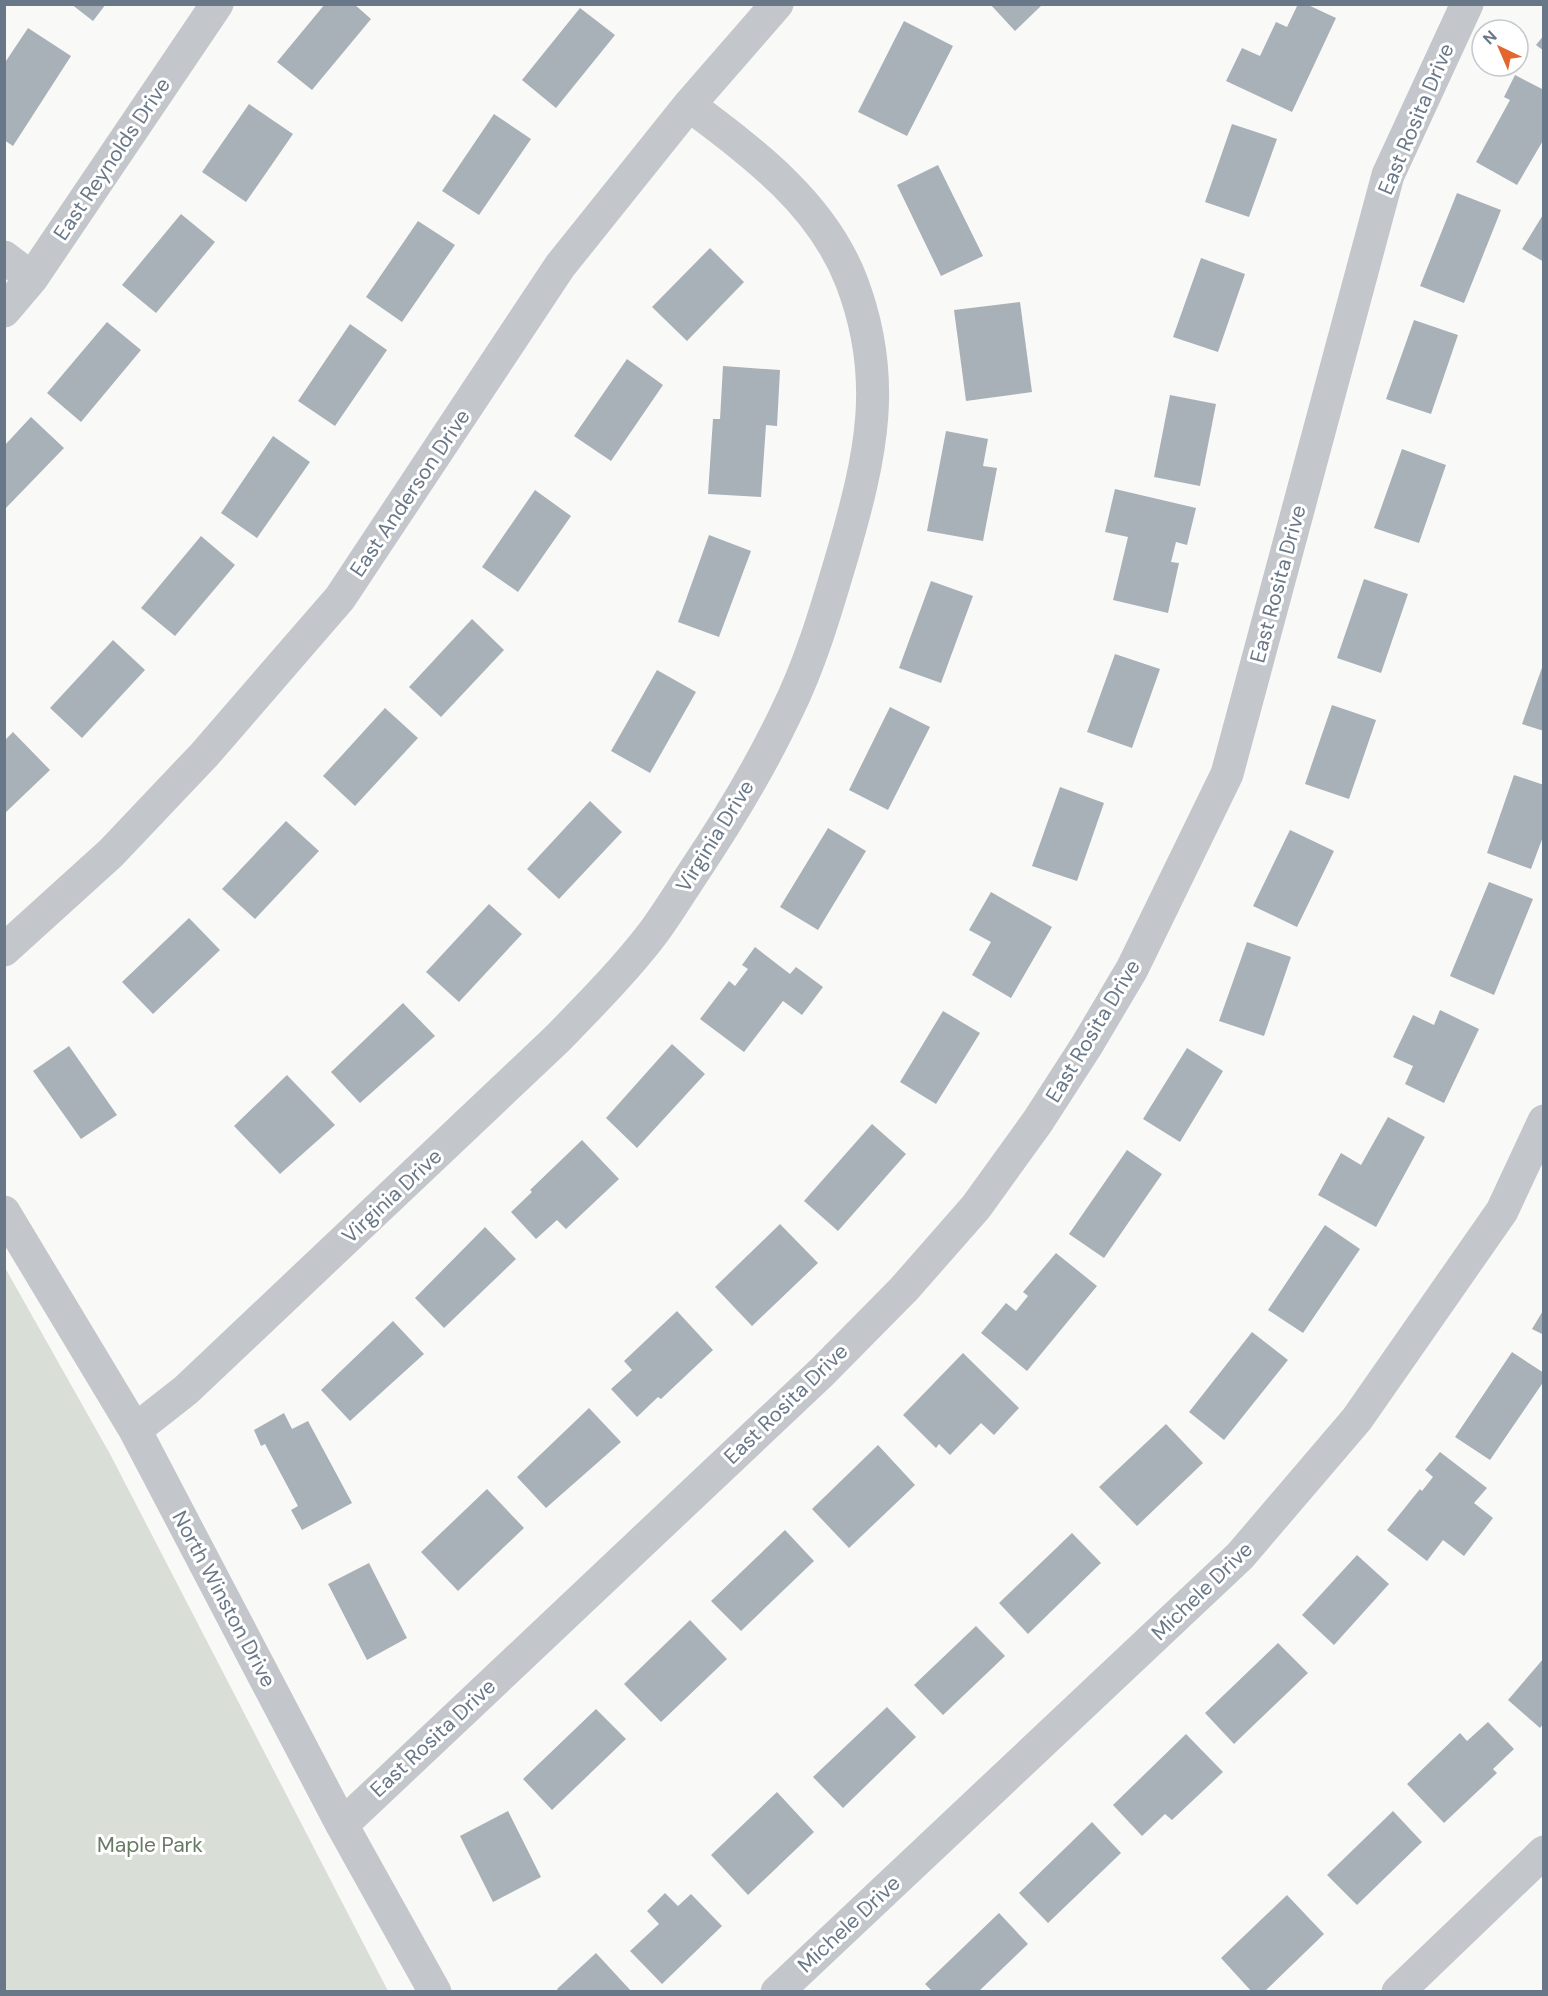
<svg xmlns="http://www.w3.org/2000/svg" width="1548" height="1996" font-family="'DM Sans',sans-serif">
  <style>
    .green { fill: #d9ded6 }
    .building { fill: #a9b1b8 }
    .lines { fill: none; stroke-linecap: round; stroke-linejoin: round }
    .minor { stroke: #c3c6cb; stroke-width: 33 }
    .labels { text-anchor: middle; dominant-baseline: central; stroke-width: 6; stroke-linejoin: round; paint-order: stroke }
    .street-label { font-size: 21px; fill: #697888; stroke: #fff }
    .park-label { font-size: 21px; fill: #667a64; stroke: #fff }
  </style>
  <rect width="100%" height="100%" fill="#f9f9f7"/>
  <!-- green -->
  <path class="green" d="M4,1266l106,188 278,537h-383z"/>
  <!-- building -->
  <path class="building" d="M71,4h35l-13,17z
    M325,4h29l17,15 -59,71 -35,-28z
    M990,4h53l-28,27z
    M1298,4h8l30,14 -44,94 -66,-31 16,-33 18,8 16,-34 11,5z
    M580,8l35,27 -59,73 -34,-28z
    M904,21l49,25 -46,90 -49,-24z
    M28,28l43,28 -58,90 -9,-6v-76z
    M1544,35v16l-8,-6z
    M1515,75l29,15v49l-27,46 -41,-23 34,-62 -6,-3z
    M249,104l44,30 -47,68 -44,-30z
    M494,114l37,25 -52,76 -37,-24z
    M1232,124l45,15 -28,78 -44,-15z
    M938,165l45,91 -42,20 -44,-91z
    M1457,193l44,17 -37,93 -44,-17z
    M1544,213v49l-22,-13z
    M181,214l34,28 -59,71 -34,-28z
    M418,221l37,24 -53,77 -36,-25z
    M710,248l34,34 -57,59 -35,-34z
    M1201,258l44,16 -27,78 -45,-15z
    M1020,302l12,90 -66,9 -12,-91z
    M1414,320l44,15 -27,79 -45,-15z
    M107,322l34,28 -60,72 -34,-29z
    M350,324l37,26 -52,76 -37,-25z
    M627,359l36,26 -52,76 -37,-25z
    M723,366l57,4 -3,56 -11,-1 -5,72 -53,-3 5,-75h7z
    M1170,395l46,9 -16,82 -46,-9z
    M31,417l33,31 -60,62v-64z
    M946,431l42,8 -5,27 14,2 -14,73 -56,-10z
    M273,436l37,26 -53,76 -36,-25z
    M1402,449l44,16 -27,78 -45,-15z
    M1115,489l81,19 -9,37 -11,-3 -5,20 8,1 -11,50 -55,-13 15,-63 -23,-5z
    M535,490l36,26 -53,76 -36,-25z
    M709,535l42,16 -32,86 -41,-15z
    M201,536l34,29 -60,71 -34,-28z
    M1364,579l44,15 -27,79 -44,-15z
    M931,581l42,15 -32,87 -42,-15z
    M472,619l32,31 -63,67 -32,-30z
    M113,640l32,30 -63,68 -32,-30z
    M1115,654l45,15 -28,79 -45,-16z
    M1544,662v69l-22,-7z
    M657,670l39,22 -46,81 -39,-22z
    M1332,705l44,15 -27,79 -44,-15z
    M890,707l40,20 -42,83 -39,-20z
    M385,708l33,30 -63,68 -32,-30z
    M13,732l37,38 -46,44v-73z
    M1514,775l30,10v49l-13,35 -44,-16z
    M1060,787l44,16 -27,78 -45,-15z
    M590,801l32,31 -63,67 -32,-30z
    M286,821l33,30 -64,68 -33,-30z
    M828,828l38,23 -48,79 -38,-23z
    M1290,830l44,21 -37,76 -44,-21z
    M1489,882l44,17 -39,96 -44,-19z
    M991,892l61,35 -41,71 -39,-23 19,-33 -22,-12z
    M489,904l33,30 -63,68 -33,-30z
    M189,918l31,32 -67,64 -31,-32z
    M1247,942l44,15 -27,79 -45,-15z
    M755,947l35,27 6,-7 27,20 -21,28 -19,-14 -39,51 -44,-33 29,-38 6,5 13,-17 -6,-4z
    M403,1003l32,33 -75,67 -29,-31z
    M1440,1010l39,19 -35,74 -39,-19 8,-18 -20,-9 20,-42 21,10z
    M943,1011l37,22 -44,71 -36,-22z
    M672,1044l33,30 -68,74 -31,-30z
    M69,1046l48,69 -36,24 -48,-68z
    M1187,1048l36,23 -43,71 -37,-23z
    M287,1075l48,50 -55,49 -46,-48z
    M1388,1117l37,20 -49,90 -58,-32 23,-42 20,12z
    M872,1124l34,30 -68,77 -34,-30z
    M582,1140l37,39 -53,50 -9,-9 -21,19 -25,-27 21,-20 -2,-2z
    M1127,1150l35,24 -58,84 -35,-24z
    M780,1224l38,39 -66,63 -37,-39z
    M1325,1225l35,24 -57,84 -35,-23z
    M485,1227l31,32 -72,69 -29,-30z
    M1056,1253l41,33 -70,85 -46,-38 25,-30 10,8 12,-15 -5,-4z
    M1544,1309v26l-12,-6z
    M677,1311l36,39 -52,49 -3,-2 -21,20 -26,-28 21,-19 -8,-9z
    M393,1321l31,33 -74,67 -29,-31z
    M1252,1332l36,28 -64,80 -35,-28z
    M1512,1352l32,21v8l-54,79 -35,-23z
    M963,1353l56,55 -25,27 -13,-12 -31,32 -11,-11 -3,4 -33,-33z
    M589,1408l32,34 -75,66 -29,-31z
    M284,1413l8,16 16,-8 44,82 -50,27 -11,-20 7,-4 -33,-62 -4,2 -7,-16z
    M1166,1424l37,39 -66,63 -38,-39z
    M878,1445l37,40 -66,63 -37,-39z
    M1440,1452l47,36 -13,15 19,15 -29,38 -21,-16 -16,21 -40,-31 33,-41 2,2 11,-14 -8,-7z
    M487,1489l37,39 -66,63 -37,-39z
    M785,1530l29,31 -73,70 -30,-30z
    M1072,1533l29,30 -73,71 -29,-31z
    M1357,1555l32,29 -55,61 -32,-30z
    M369,1563l38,75 -40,22 -39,-76z
    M690,1620l37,39 -66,63 -37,-38z
    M976,1626l29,30 -62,59 -29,-30z
    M1278,1643l30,30 -74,71 -29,-31z
    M1544,1658v65l-4,5 -32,-28z
    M887,1707l29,30 -73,71 -30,-31z
    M596,1709l30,30 -74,71 -29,-31z
    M1488,1722l26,27 -21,20 4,4 -53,50 -37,-39 53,-51 7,8z
    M1186,1734l37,38 -51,48 -7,-6 -23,22 -29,-31z
    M777,1792l37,40 -66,63 -37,-40z
    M508,1811l33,66 -48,25 -33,-66z
    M1393,1811l29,31 -65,63 -30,-30z
    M1092,1822l29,31 -73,70 -29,-30z
    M665,1893l13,13 13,-12 31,32 -60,58 -32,-33 29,-27 -12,-13z
    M1287,1895l37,39 -60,58h-12l-31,-34z
    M999,1913l29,31 -50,48h-45l-8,-8z
    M596,1953l36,39h-73l-2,-3z"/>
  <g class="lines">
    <!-- minor -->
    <path class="minor" d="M4,257l28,21
      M4,311l28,-33 185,-274
      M4,950l107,-97 93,-98 136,-157 220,-332 129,-161 88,-101
      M4,1212l131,218 207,395 93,167
      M135,1430l51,-40 371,-351c33,-34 67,-68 96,-106 15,-20 28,-42 42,-63 34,-51 65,-102 91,-157 25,-50 41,-106 57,-160 28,-97 46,-175 8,-273 -30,-77 -98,-127 -162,-175
      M342,1825l480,-453 82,-83 72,-82 62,-86 49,-76 45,-76 95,-195 161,-599 79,-171
      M777,1992l463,-436 117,-137 145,-208 42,-90
      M1398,1992l146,-140"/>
  </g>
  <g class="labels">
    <!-- street labels -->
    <g class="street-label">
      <text transform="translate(1416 119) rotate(-67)">East Rosita Drive</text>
      <text transform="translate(112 159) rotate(-56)">East Reynolds Drive</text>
      <text transform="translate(410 493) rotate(-56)">East Anderson Drive</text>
      <text transform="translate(1278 584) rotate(-75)">East Rosita Drive</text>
      <text transform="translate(715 836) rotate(-58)">Virginia Drive</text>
      <text transform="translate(1093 1031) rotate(-59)">East Rosita Drive</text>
      <text transform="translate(392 1196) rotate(-43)">Virginia Drive</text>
      <text transform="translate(786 1404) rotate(-44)">East Rosita Drive</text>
      <text transform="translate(1202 1591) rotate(-44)">Michele Drive</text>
      <text transform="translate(224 1599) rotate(62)">North Winston Drive</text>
      <text transform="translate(433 1738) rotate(-43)">East Rosita Drive</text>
      <text transform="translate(849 1924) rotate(-43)">Michele Drive</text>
    </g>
    <!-- park labels -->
    <g class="park-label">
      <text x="150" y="1845">Maple Park</text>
    </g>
  </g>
  <!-- border -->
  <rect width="1548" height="1996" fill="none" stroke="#697888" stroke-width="12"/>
  <!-- north arrow -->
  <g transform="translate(1500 48) rotate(316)"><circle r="28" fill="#ffffff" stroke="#c3c9cf" stroke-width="1.5"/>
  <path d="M0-4.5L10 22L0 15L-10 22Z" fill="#e2662e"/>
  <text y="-9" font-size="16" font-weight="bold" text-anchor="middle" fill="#697888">N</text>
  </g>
</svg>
